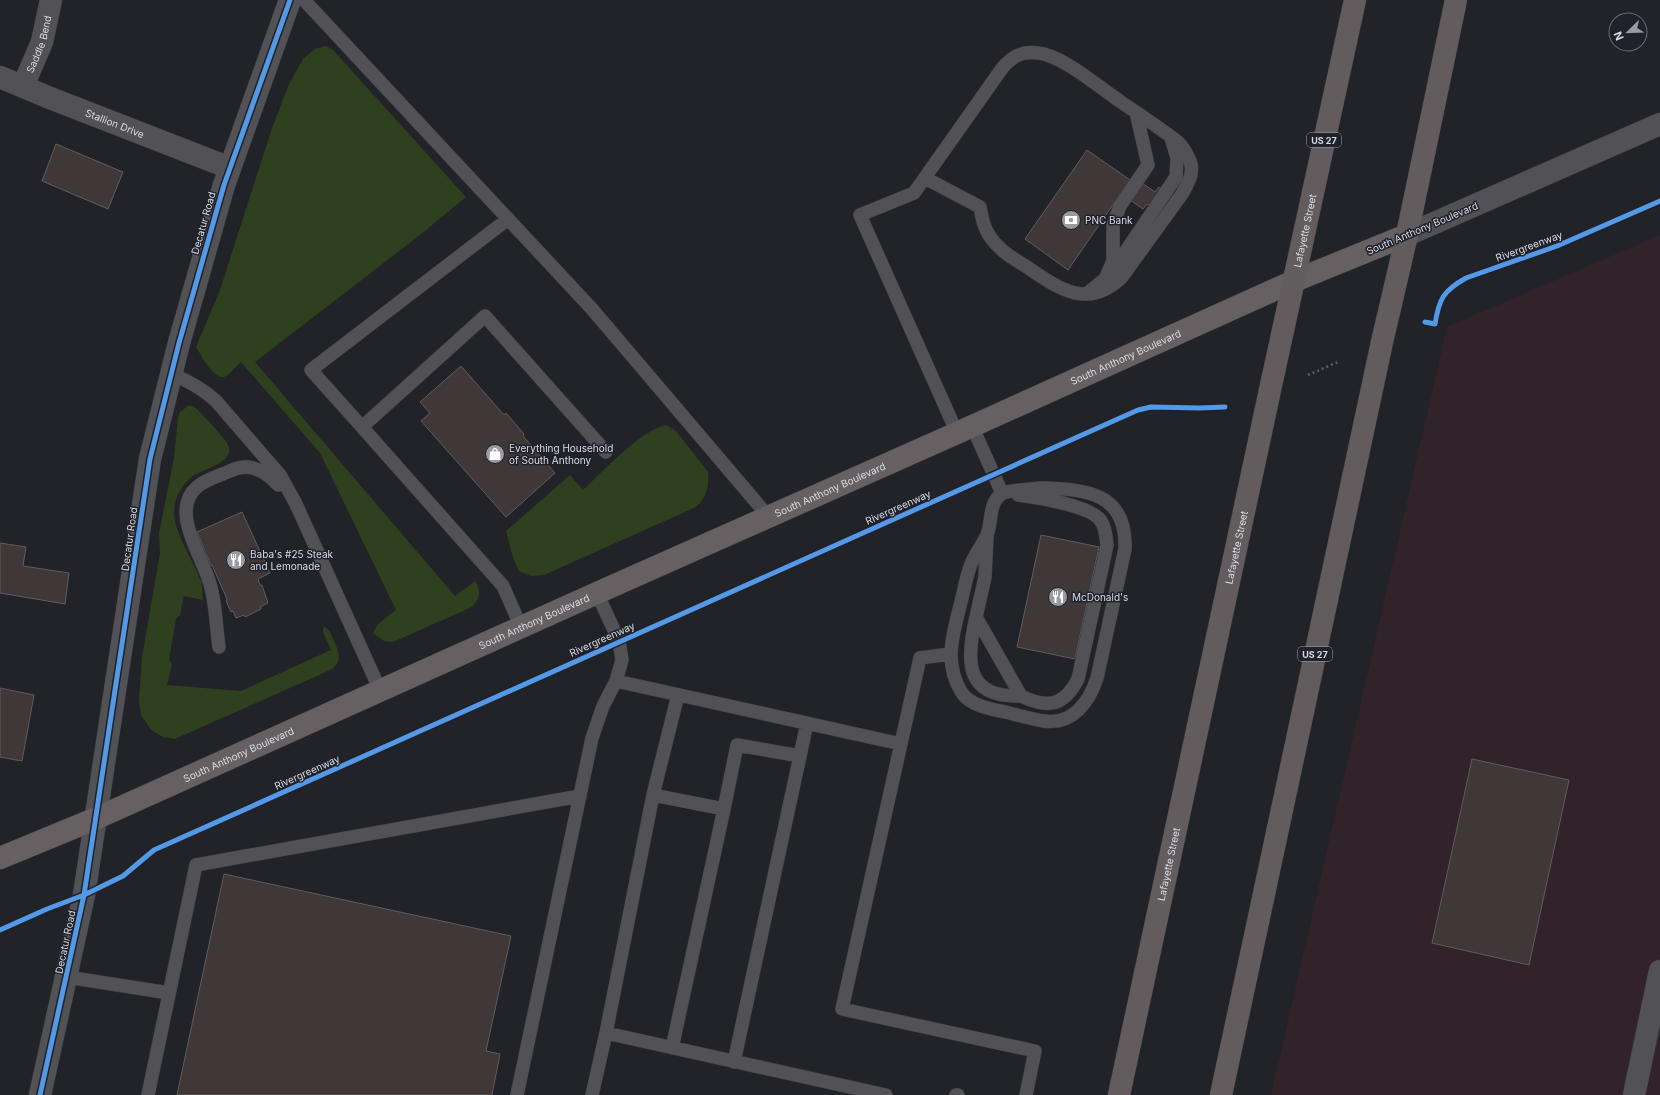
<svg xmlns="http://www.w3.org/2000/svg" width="1660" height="1095" font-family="Inter,sans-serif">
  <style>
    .commercial { fill: #32232a }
    .green { fill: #2f401e }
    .building { fill: #403838; stroke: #5e5c5d }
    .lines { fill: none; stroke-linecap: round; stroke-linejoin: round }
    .service-casing { stroke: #3d3e43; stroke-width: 14 }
    .minor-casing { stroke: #3d3e43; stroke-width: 23 }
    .primary-casing { stroke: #3d3e43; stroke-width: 23 }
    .trunk-casing { stroke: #3d3e43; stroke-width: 23 }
    .path { stroke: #5d5e61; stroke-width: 2.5; stroke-dasharray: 2 3; stroke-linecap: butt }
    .service { stroke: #525256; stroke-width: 13 }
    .minor { stroke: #525256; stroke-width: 22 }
    .primary { stroke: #666063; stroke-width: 22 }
    .trunk { stroke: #625c5e; stroke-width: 22 }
    .cycleway-casing { stroke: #1f212b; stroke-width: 8 }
    .cycleway { stroke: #5399e6; stroke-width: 5 }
    .labels { text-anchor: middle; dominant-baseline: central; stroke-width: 3; stroke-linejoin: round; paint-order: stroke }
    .shield { fill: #1f212b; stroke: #a2a3ab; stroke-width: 1 }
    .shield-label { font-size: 9px; font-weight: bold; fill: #dadbe2 }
    .street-label { font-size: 10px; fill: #dadbe2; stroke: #1f212b }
    .poi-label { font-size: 10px; fill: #dadbe2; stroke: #1f212b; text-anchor: start }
  </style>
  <rect width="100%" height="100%" fill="#222328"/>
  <!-- commercial -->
  <path class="commercial" d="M1660,235v860h-389l176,-768z"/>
  <!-- green -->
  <path class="green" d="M326,46l7,4 133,147 -46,38 -165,127 200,234 20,-15c7,10 5,17 -3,26l-79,35 -9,-1 -11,-8 5,-9 18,-14 -76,-157 -79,-91c-5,4 -11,13 -17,15 -10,3 -23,-22 -28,-30l24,-57 52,-162 17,-44 14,-25 12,-10z
    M188,406h5l5,4c8,9 25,25 30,35 8,17 -26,25 -35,31 -12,9 -19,23 -19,37 0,19 20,49 27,68 2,6 1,13 2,19l-19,-4 -4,19 -4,4 -7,41 3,4 -5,21 74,6 90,-41 -8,-18v-3l2,-2c5,3 7,9 9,14 6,13 9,22 -6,30l-153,68 -12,-2 -12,-7 -10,-15 -2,-13 3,-45 18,-104 -1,-20 15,-75 4,-41 2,-5z
    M666,425l10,6 32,41c1,15 -1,25 -12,35l-152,68 -13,1 -12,-5 -6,-13 -7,-27 64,-56 13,15c20,-19 57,-59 83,-65z"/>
  <!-- building -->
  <path class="building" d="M56,144l67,28 -15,37 -66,-28z
    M1087,150l43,30 -62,90 -43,-31z
    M1142,183l13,9 4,-5 9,6 -11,17 -10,-6 -4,5 -13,-9z
    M461,366l43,49 2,-2 18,21 -1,2 32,37 -49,44 -85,-96 9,-8 -10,-11z
    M242,512l28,61 -12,6 2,6h2l6,18 -8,4 1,2 -16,8 -1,-2 -8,3 -3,-7 -2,1 -5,-11 1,-2 -15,-34 -1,1 -14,-34z
    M1041,535l58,12 -24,112 -58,-12z
    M0,543l26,4 -3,19 46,7 -4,31 -65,-11z
    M0,688l34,7 -12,66 -22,-4z
    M1472,759l97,21 -40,185 -97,-22z
    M224,874l287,62 -25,115 14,3 -8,41h-315z"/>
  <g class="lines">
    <!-- service casing -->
    <g class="service-casing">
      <path id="service" d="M304,0l288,309 176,207
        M925,178l55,29c2,11 4,22 11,31 9,13 23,21 36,29 32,22 61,43 95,10l60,-83c7,-12 14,-24 6,-37 -2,-5 -6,-11 -10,-15 -18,-14 -38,-27 -57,-40 -21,-14 -59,-47 -83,-49 -16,-2 -25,3 -35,14l-89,126 -54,22 97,218
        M1113,270l63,-93 1,-19 -6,-20
        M1090,291l15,-12 8,-18v-36l7,-19 28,-41 -12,-53
        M171,374c18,7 31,14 45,27l64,74 16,29 84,186
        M972,426l30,67
        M362,427l-51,-57 197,-151
        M1041,488c46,1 86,5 84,61l-28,129c-8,24 -24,47 -53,43 -13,-2 -26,-6 -39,-9 -14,-3 -34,-6 -43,-19 -19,-29 -9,-60 -1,-91 3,-12 5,-24 9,-35 4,-13 14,-23 18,-35 4,-13 1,-27 12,-37 6,-5 33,-6 41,-7z
        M987,537l-2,40 -9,40 45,79c27,13 43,10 57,-17l29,-134c-1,-8 -1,-16 -6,-24 -9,-15 -65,-24 -83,-26
        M976,617c-10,43 -12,81 45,79
        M521,627l-18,-41 -141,-159 123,-111 121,136
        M219,647c-3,-20 -3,-43 -9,-63 -7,-27 -41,-73 -13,-97 9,-8 22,-11 33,-16 19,-9 35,-1 48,14
        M950,654l-30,4 -78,351 193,42 -9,44
        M616,681l285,63
        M800,756l7,-33
        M653,795l25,-100
        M724,809l13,-64 63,11 -66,306
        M67,977l102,16
        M606,1033l47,-238 71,14 -52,239
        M148,1095l48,-230 384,-69
        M517,1095l75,-357 11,-32 13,-25 6,-21 -3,-19 -22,-48
        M592,1095l14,-62 280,62
        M956,1095h2"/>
    </g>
    <!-- minor casing -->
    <g class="minor-casing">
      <g id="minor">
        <path id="s1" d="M0,77l50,21 180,70"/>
        <path id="s2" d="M23,86l19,-44 9,-42"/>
        <path d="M1407,235l253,-111"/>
        <path d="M40,1095l44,-200 66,-436 29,-116 45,-158 66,-185"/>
        <path d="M1634,1095l26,-124"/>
      </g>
    </g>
    <!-- primary casing -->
    <g class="primary-casing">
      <g id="primary">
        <path id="s3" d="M0,858l97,-40 500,-225 360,-160 337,-152 113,-46"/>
      </g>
    </g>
    <!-- trunk casing -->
    <g class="trunk-casing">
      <g id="trunk">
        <path id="s4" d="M1119,1095l151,-705 85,-390"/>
        <path d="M1221,1095l161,-753 25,-107 49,-235"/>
      </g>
    </g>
    <!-- path -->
    <path class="path" d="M1308,375l30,-13"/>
    <!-- service -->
    <use href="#service" class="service"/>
    <!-- minor -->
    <use href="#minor" class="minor"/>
    <!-- primary -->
    <use href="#primary" class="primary"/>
    <!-- trunk -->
    <use href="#trunk" class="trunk"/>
    <!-- cycleway casing -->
    <g class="cycleway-casing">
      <path id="cycleway" d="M1425,322l10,2c4,-25 8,-33 31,-46l91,-32 103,-45
        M0,930l47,-21 37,-14 39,-19 31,-26 984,-440 13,-3 48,1 26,-1
        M40,1095l44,-200 66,-436 29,-116 45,-158 66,-185"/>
    </g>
    <!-- cycleway -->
    <use href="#cycleway" class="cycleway"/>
  </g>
  <!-- icons -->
  <defs>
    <g id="bank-disc" transform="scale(1)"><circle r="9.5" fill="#9a9ba1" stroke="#1f212b"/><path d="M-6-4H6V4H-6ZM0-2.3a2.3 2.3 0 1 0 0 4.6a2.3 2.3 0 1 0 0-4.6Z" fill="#fff"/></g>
    <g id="shop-disc" transform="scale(1)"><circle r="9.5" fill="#9a9ba1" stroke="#1f212b"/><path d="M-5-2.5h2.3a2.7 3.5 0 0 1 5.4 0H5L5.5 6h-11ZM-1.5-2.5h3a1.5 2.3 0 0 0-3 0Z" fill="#fff"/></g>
    <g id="restaurant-disc" transform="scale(1)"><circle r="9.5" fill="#9a9ba1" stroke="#1f212b"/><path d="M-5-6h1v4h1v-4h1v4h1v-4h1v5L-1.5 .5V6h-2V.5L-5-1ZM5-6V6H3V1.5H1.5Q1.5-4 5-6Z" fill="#fff"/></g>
  </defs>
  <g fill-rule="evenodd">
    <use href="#bank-disc" x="1071" y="220"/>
    <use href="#shop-disc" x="495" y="454"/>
    <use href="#restaurant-disc" x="236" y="560"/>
    <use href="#restaurant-disc" x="1058" y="597"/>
  </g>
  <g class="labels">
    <!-- shield labels -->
    <g class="shield">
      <rect x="1307" y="133" width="34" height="14" rx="3"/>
      <rect x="1298" y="647" width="34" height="14" rx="3"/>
    </g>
    <g class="shield-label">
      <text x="1324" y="140">US 27</text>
      <text x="1315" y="654">US 27</text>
    </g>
    <!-- street labels -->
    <g class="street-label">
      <text stroke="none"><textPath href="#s2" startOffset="45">Saddle Bend</textPath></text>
      <text stroke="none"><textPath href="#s1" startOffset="124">Stallion Drive</textPath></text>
      <text transform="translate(203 223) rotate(-74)">Decatur Road</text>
      <text transform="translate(1422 228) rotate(-23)">South Anthony Boulevard</text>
      <text stroke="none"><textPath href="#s4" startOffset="884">Lafayette Street</textPath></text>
      <text transform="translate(1529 246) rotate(-20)">Rivergreenway</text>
      <text stroke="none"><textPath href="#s3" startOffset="1232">South Anthony Boulevard</textPath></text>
      <text stroke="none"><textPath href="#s3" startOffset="908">South Anthony Boulevard</textPath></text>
      <text transform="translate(898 507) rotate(-24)">Rivergreenway</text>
      <text transform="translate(129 539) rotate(-82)">Decatur Road</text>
      <text stroke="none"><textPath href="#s4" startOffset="560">Lafayette Street</textPath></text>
      <text stroke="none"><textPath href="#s3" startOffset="584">South Anthony Boulevard</textPath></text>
      <text transform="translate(602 639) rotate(-24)">Rivergreenway</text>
      <text stroke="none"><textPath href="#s3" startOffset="260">South Anthony Boulevard</textPath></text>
      <text transform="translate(307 772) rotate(-24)">Rivergreenway</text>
      <text stroke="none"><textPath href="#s4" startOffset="236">Lafayette Street</textPath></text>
      <text transform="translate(65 942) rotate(-78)">Decatur Road</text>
    </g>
    <!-- poi labels -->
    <g class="poi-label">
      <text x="1085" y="220">PNC Bank</text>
      <text x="509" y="448">Everything Household<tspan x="509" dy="12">of South Anthony</tspan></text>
      <text x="250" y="554">Baba's #25 Steak<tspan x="250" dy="12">and Lemonade</tspan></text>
      <text x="1072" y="597">McDonald's</text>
    </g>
  </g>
  <!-- north arrow -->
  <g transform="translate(1628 32) rotate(247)"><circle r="19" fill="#1f212b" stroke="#6a6b74"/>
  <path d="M0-3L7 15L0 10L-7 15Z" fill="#9a9ba1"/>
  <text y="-6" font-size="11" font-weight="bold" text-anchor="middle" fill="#dadbe2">N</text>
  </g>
</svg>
